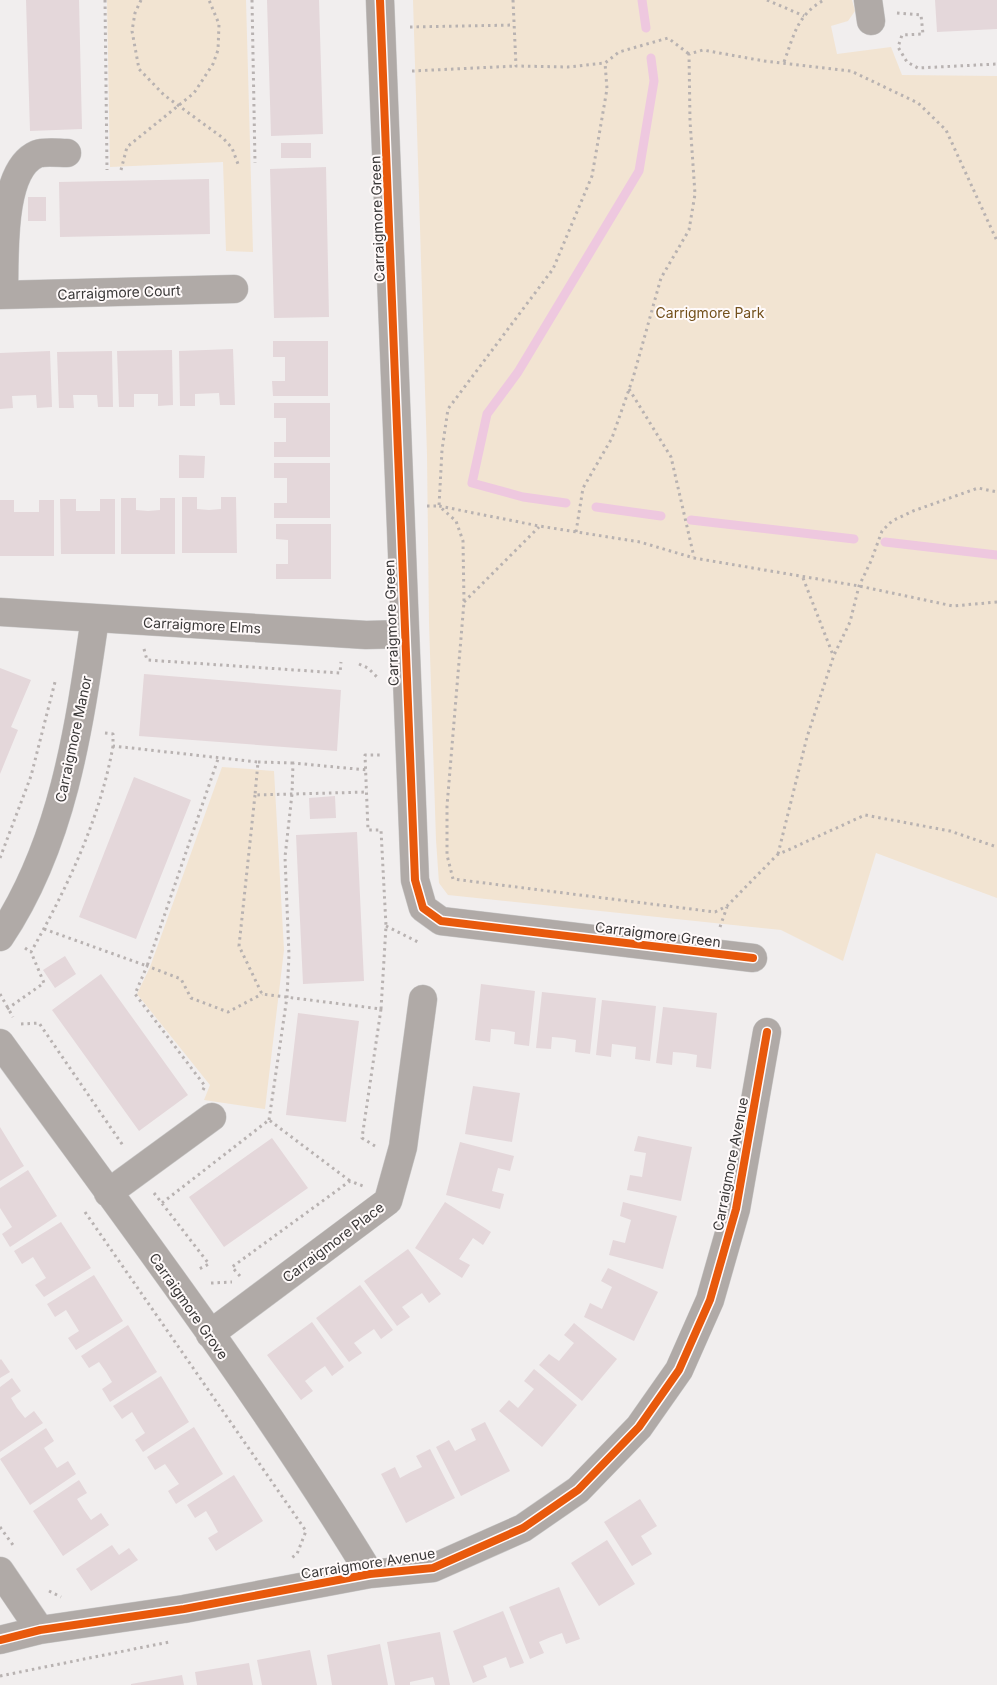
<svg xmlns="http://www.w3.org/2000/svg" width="997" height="1685" font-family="Inter,sans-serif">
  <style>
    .green { fill: #f2e4d2 }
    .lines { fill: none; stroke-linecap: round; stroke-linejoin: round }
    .stream { stroke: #eec8df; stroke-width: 9 }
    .building { fill: #e4d7da }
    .minor-casing { stroke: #cbcaca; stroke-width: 29 }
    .path { stroke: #b8b2b1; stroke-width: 3; stroke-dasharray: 2.5 4; stroke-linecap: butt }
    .minor { stroke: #b0aaa7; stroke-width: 28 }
    .cycleway-casing { stroke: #fffafa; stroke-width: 11 }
    .cycleway { stroke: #e8590c; stroke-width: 8 }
    .labels { text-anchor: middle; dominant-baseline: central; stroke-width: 4; stroke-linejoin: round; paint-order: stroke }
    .street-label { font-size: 14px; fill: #393737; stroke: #fffafa }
    .park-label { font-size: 14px; fill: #73501b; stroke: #fffafa }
  </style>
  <rect width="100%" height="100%" fill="#f1eeee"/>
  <!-- green -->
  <path class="green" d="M107,0h139l7,252 -27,-1 -3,-89 -113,5z
    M413,0h439l3,11 -7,10 -17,5 6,28 54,-7 11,28 95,1v822l-121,-45 -33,108 -62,-31 -333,-35 -9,-12 -3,-43 -7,-217 -2,-168z
    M222,767l52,4 10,179 -19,159 -61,-9 6,-15 -73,-91 13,-27z"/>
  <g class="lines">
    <!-- stream -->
    <path class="stream" d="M642,0l4,28
      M566,503l-43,-6 -51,-14 15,-69 31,-42 121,-201 15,-90 -3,-23
      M596,507l65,9
      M691,520l163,19
      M885,542l112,13"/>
  </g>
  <!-- building -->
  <path class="building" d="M26,0h53l3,129 -52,2z
    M267,0h52l4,134 -52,2z
    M935,0h62v29l-60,3z
    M281,143h30v15h-30z
    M326,167l3,150 -55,1 -4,-149z
    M209,179l1,55 -150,3 -1,-55z
    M28,197h18v24h-18z
    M273,341h55v55h-55l-1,-15h13v-24h-12z
    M233,349l2,56h-15l-1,-12 -24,1v12h-15l-1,-55z
    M172,350l1,55 -15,1v-12h-24v13h-15l-2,-56z
    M50,351l2,56 -15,1 -1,-13 -24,1 1,12 -13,1v-56z
    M112,351l1,56h-15l-1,-12h-24l1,13h-15l-2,-56z
    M274,403h56v54h-56v-15h12v-24h-12z
    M179,455l26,1 -1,22h-25z
    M274,463h56v55h-56v-15h13v-25h-13z
    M182,497h15v12l12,1 12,-1v-12h15l1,56h-55z
    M121,498h15v12l12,1 12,-1v-12h15v56h-54z
    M60,499h16v12h24v-12h15v55h-54z
    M0,500h14v12h25v-12h15v56h-54z
    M276,524h55v55h-55v-15h12v-24l-12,-1z
    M0,668l31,12 -20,47 7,3 -18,44z
    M144,674l197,16 -4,61 -198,-15z
    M134,777l57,23 -55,139 -57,-22z
    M335,796l1,22 -26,1 -1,-21z
    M357,832l7,149 -61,3 -7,-149z
    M65,956l11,18 -21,14 -12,-18z
    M101,974l87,121 -49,36 -87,-121z
    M481,984l54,7 -6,55 -15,-2 1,-12 -11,-2 -13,-1 -1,13 -15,-2z
    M542,992l54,6 -6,56 -15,-2 1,-12 -12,-2 -12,-1 -1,12 -15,-1z
    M602,1000l54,6 -6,55 -15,-2 1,-12 -24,-3 -1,13 -15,-2z
    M663,1007l54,6 -6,56 -15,-2 1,-12 -12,-2 -12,-1 -1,13 -16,-2z
    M298,1013l61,8 -13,101 -60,-7z
    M473,1086l47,7 -8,49 -47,-8z
    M0,1127l24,39 -24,15z
    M638,1136l54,11 -11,54 -54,-11 3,-15 12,2 4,-24 -12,-2z
    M272,1138l36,50 -84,59 -35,-50z
    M460,1142l54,14 -4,15 -12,-3 -3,11 -3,12 12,3 -4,15 -54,-14z
    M28,1170l29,46 -47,31 -8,-13 10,-7 -12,-19v-20z
    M445,1202l46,30 -8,13 -10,-7 -14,21 11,6 -8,13 -47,-30z
    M623,1202l54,14 -14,53 -54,-14 4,-15 12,3 3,-12 3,-11 -11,-4z
    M61,1222l30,46 -47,29 -9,-12 11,-7 -13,-21 -11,7 -8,-13z
    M408,1249l33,45 -12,9 -7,-10 -20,14 8,10 -13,9 -33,-45z
    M608,1268l50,24 -24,49 -50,-24 6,-14 12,6 10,-22 -11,-6z
    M94,1275l29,46 -47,29 -8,-12 11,-7 -13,-21 -11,7 -8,-13z
    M360,1285l33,45 -12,9 -7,-10 -20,14 8,10 -13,9 -33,-44z
    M312,1322l32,45 -12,9 -7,-10 -10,7 -10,8 8,10 -12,9 -34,-45z
    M574,1323l43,36 -35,42 -43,-36 10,-11 10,7 15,-18 -10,-8z
    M128,1325l29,47 -47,30 -8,-13 10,-7 -6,-10 -7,-10 -10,6 -8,-12z
    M1,1359l9,13 -10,6v-18z
    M534,1369l43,36 -35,42 -43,-36 10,-11 9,8 16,-19 -10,-8z
    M161,1376l28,46 -46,30 -8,-12 10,-7 -13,-21 -10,7 -9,-13z
    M12,1378l9,13 -10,7 6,10 8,10 9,-7 9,12 -43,29v-65z
    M485,1422l25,49 -49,25 -25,-49 13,-7 6,11 11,-6 10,-5 -5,-11z
    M194,1427l29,47 -47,30 -8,-13 11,-7 -14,-20 -10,6 -8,-13z
    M46,1428l8,13 -10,7 13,20 11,-7 8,13 -46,31 -30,-46z
    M430,1449l25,49 -49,25 -25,-49 14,-7 5,11 11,-6 11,-5 -6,-11z
    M234,1475l29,46 -47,30 -8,-13 10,-6 -6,-11 -6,-10 -11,7 -8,-13z
    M79,1480l8,13 -10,6 7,11 7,10 10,-7 8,12 -46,31 -30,-45z
    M640,1499l17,27 -16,10 11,18 -20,12 -28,-44z
    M607,1540l28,44 -36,22 -28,-43z
    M112,1545l7,10 10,-7 9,12 -47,31 -15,-22z
    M559,1587l21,52 -14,5 -4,-11 -11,4 -12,5 5,11 -14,6 -21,-52z
    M503,1611l21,52 -14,5 -4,-11 -23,9 4,11 -14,6 -20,-52z
    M440,1632l10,53h-15l-2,-8 -23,5v3h-15l-8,-43z
    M380,1644l8,41h-56l-5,-30z
    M310,1650l7,35h-55l-5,-25z
    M249,1663l4,22h-56l-2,-13z
    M182,1675l2,10h-53v-1z"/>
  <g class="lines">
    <!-- minor casing -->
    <g class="minor-casing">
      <path id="minor" d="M380,0l35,880 8,28 18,13 312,37
        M868,0l3,21
        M0,295l234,-6
        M4,295c1,-39 -4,-125 33,-141 8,-3 22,-1 30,-1
        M0,612l366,23 39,-1
        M0,937c63,-94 79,-208 95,-319
        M0,1043c126,174 258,347 370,531
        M108,1193l104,-76
        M210,1334l178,-133 15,-54 20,-148
        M0,1571l40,59
        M0,1640l40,-10 144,-21 186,-35 63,-6 90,-40 55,-38 61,-63 40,-57 31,-70 26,-91 31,-177"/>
    </g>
    <!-- path -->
    <path class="path" d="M105,0l2,170
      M141,0l-6,13 -3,18 7,38 25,26 59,43 9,10 6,16
      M252,0l3,163
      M513,0l3,66 52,1 37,-4
      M767,0l37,16
      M897,13l24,2 2,19 -21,1 -4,12 9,15 11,6 79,-4
      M410,27l104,-2
      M784,62c10,-27 13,-47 40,-62
      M412,71l104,-5
      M121,170l6,-23 67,-54 19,-29 5,-14 1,-26 -10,-24
      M629,389l42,68 23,100
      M427,506h12l3,-56 6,-41 105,-140 39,-93 15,-87 -2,-26 14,-11 49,-14 21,16
      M576,532l7,-44 29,-50 21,-60 28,-100 28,-48 6,-36 -5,-73 -1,-67 14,-4 61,11 87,10 67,32 28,27 51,111
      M803,578l30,77
      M464,602l75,-75
      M997,602l-44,4 -94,-20 -165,-28 -54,-16 -101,-16 -100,-20 17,15 7,20 1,61 -17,204v49l6,24 262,33 12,-6 50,-51 88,-40 85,16 47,16
      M144,649l3,11 193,13 1,-11
      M359,664l9,4 10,10
      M105,733l8,1v12l145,16 -3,33 113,-3
      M258,762l35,1
      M255,795l-16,151 23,48 119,15 5,-83 -5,-96h-13l-3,-75h18
      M778,854l29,-117 27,-82 16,-33 9,-36 12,-25 11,-30 10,-10 21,-10 65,-23 19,4
      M0,858l31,-82 24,-94
      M386,926l32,16
      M720,927l7,-20
      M44,929l103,37 71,-207
      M25,948l6,4c36,-64 69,-133 82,-206
      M0,994l13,23
      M7,1009l37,-26 -13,-31
      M21,1024l18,-1 85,124
      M203,1090l2,-4 -70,-92 12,-28 34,13 10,19 37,14 34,-18
      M269,1120l18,-123 2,-42 -4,-98 7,-63 1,-31 74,7
      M375,1146l-13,-8 19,-129
      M154,1193l55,71 -10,5
      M162,1203l107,-83 81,61
      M85,1212l221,319 -9,23 -7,5
      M240,1276l-8,-9 118,-86 13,5
      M211,1283l21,-1
      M0,1527l13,18
      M49,1591l12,6
      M0,1676l169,-34"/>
    <!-- minor -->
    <use href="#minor" class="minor"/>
    <!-- cycleway casing -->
    <g class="cycleway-casing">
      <path id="cycleway" d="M380,0l35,880 8,28 18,13 312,37
        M0,1640l40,-10 144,-21 186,-35 63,-6 90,-40 55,-38 61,-63 40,-57 31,-70 26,-91 31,-177"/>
    </g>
    <!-- cycleway -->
    <use href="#cycleway" class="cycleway"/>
  </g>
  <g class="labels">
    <!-- street labels -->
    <g class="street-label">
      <text transform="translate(377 219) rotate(-92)">Carraigmore Green</text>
      <text transform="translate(119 292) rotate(-2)">Carraigmore Court</text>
      <text transform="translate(391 623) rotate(-92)">Carraigmore Green</text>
      <text transform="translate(202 625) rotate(3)">Carraigmore Elms</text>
      <text transform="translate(73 739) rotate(-78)">Carraigmore Manor</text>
      <text transform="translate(658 934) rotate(7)">Carraigmore Green</text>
      <text transform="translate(730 1164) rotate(-79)">Carraigmore Avenue</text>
      <text transform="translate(333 1242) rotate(-37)">Carraigmore Place</text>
      <text transform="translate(189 1306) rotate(55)">Carraigmore Grove</text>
      <text transform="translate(368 1563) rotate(-9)">Carraigmore Avenue</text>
    </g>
    <!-- park labels -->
    <g class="park-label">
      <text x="710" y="312">Carrigmore Park</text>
    </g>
  </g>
</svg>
